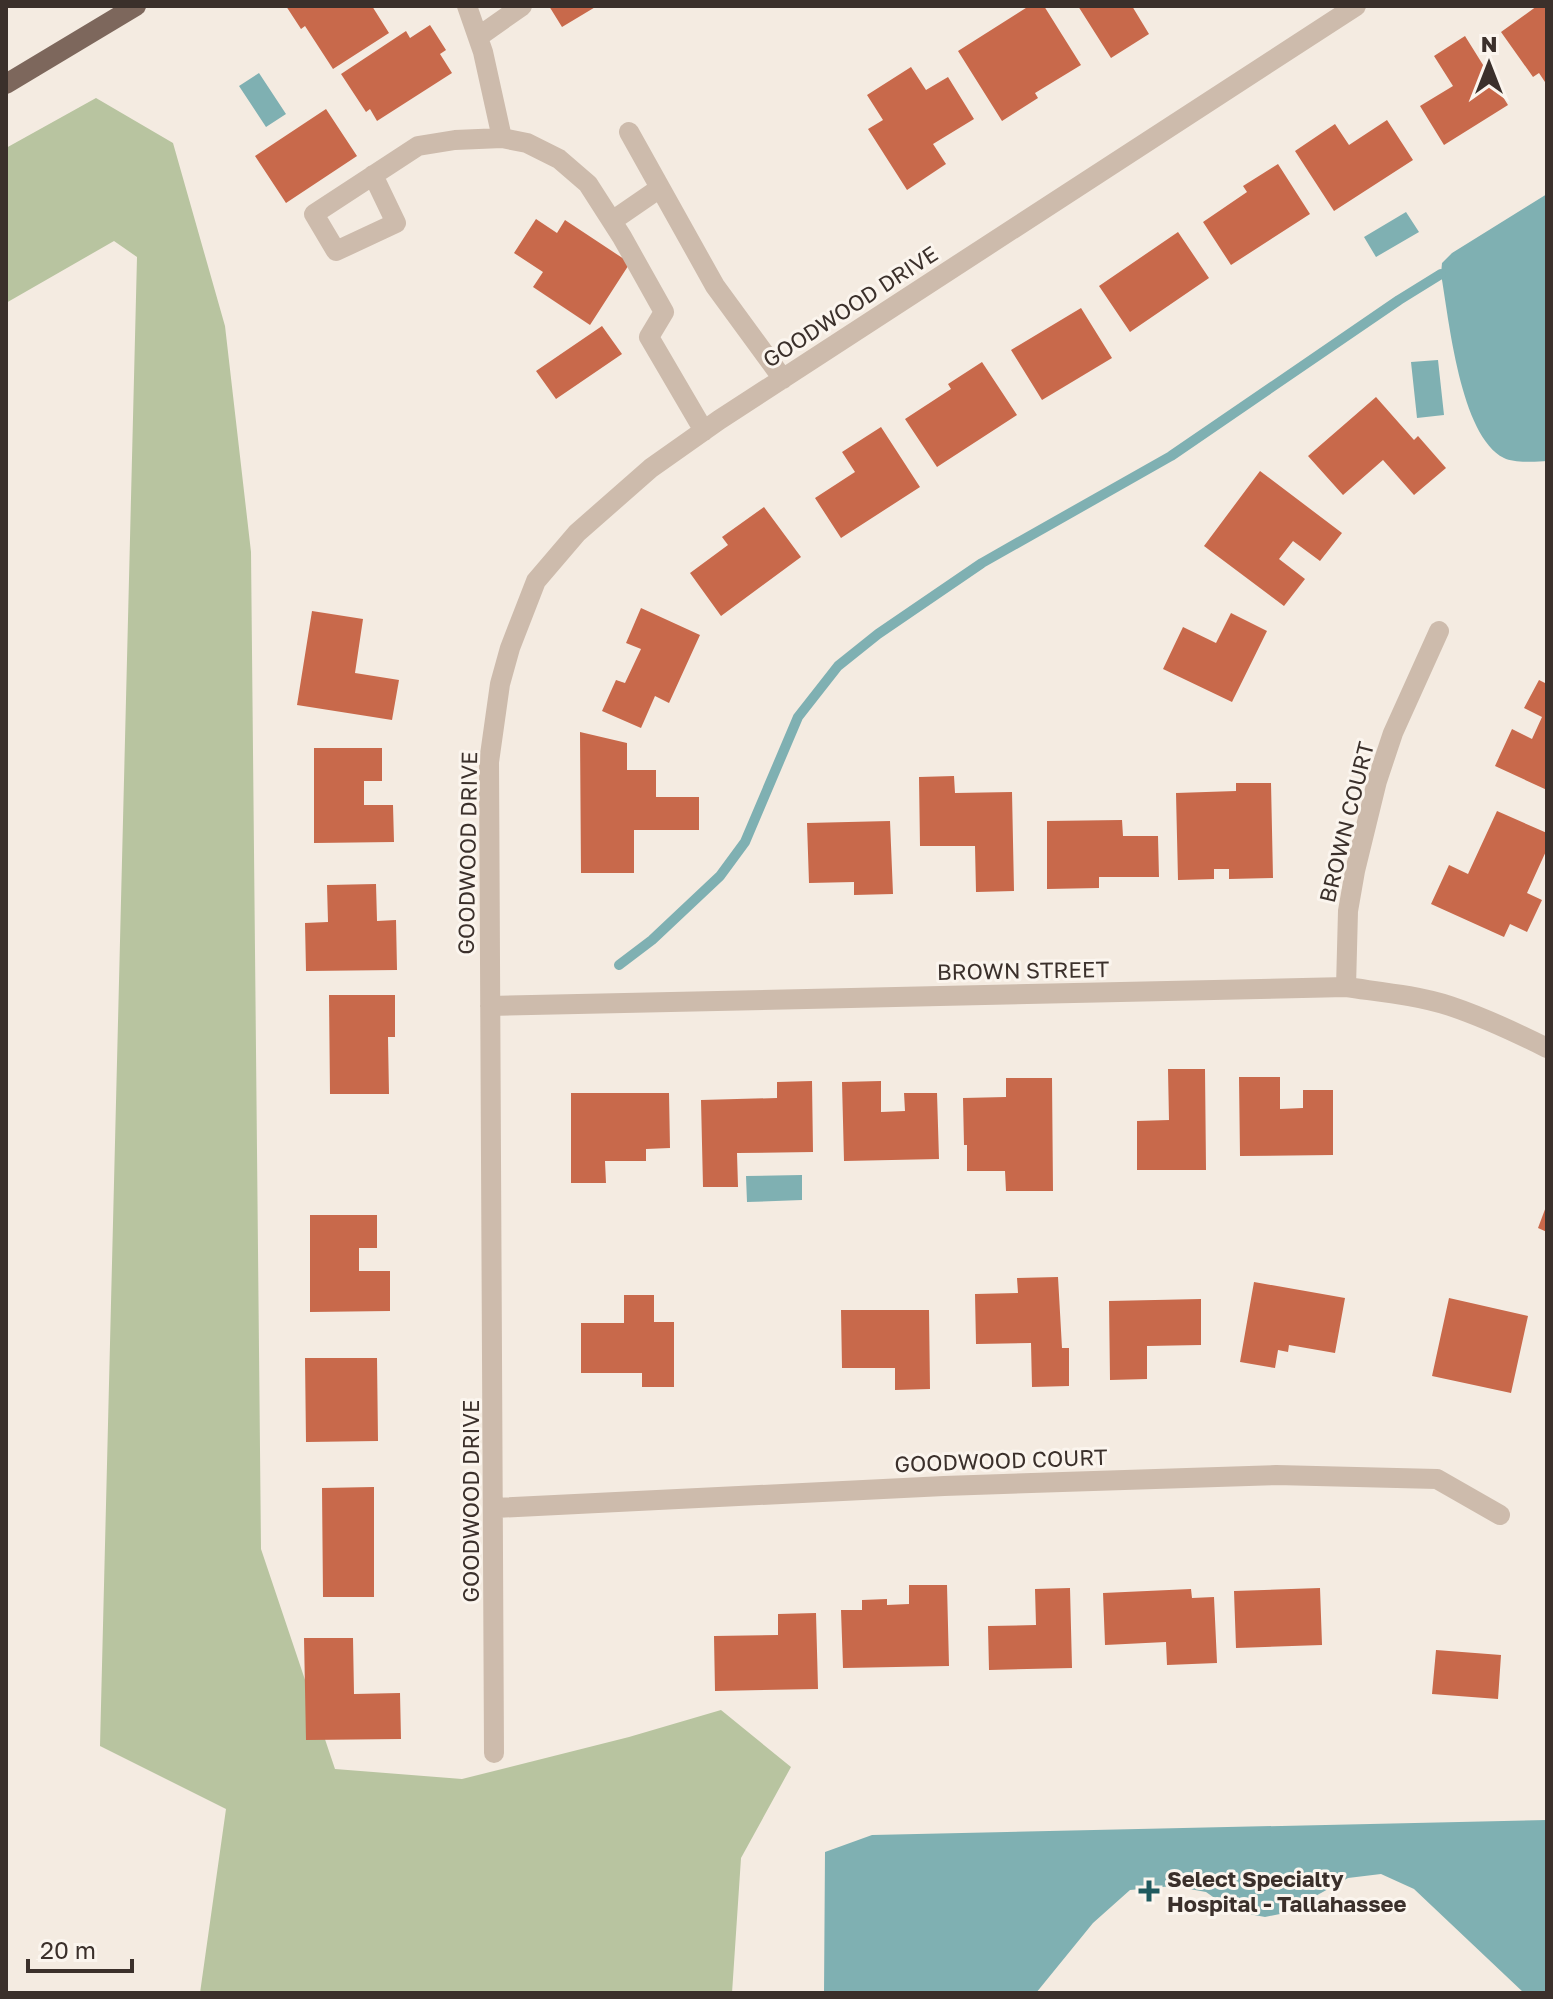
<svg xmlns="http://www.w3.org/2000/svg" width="1553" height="1999" font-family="'Golos Text',sans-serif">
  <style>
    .green { fill: #b8c4a0 }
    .water { fill: #7fb0b2 }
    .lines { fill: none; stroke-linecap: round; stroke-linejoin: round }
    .stream { stroke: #7fb0b2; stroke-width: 10 }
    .building { fill: #c8694b }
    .minor { stroke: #cdbbac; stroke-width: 20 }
    .major { stroke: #7d675c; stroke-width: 20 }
    .poi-dot { fill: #1f5a5e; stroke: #fbf5ee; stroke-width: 3 }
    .labels { text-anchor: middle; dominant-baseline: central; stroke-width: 6; stroke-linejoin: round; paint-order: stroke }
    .street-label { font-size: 22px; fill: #3b302b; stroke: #fbf5ee }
    .poi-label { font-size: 22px; font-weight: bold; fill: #3b302b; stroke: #fbf5ee; text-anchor: start }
  </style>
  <rect width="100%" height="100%" fill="#f4ebe1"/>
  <!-- green -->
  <path class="green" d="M96,98l77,45 52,183 26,226 10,997 74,220 127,10 167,-42 92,-27 70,57 -50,91 -9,135h-532l26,-184 -126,-63 37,-1489 -23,-16 -108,62v-155z"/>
  <!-- water -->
  <path class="water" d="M259,73l27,41 -20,13 -27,-41z
    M1547,194v267c-11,1 -33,2 -43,-3 -44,-22 -55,-139 -63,-184l1,-11 10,-10z
    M1406,212l13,20 -43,25 -12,-20z
    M1438,360l6,55 -27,3 -6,-56z
    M802,1175v25l-55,2 -1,-26z
    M1547,1820v173h-23l-110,-104 -33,-15 -33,4 -63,35 -20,4 -32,-6 -27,-19 -33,-6 -43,4 -37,33 -57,70h-212l1,-141 47,-17z"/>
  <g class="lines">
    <!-- stream -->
    <path class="stream" d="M619,965l33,-25 68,-64 25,-34 53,-125 40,-51 40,-32 104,-71 189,-107 228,-156 42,-26"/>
  </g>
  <!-- building -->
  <path class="building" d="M286,6h86l17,27 -56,36 -28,-43 -4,3z
    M549,6h48l-35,21z
    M1029,6h15l37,59 -46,28 3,5 -36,23 -44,-70z
    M1078,6h54l17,28 -38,24z
    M1537,6h10v79l-8,-12 -6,4 -32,-45z
    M430,25l16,25 -6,4 12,19 -75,48 -7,-12 -4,3 -25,-38 65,-43 4,7z
    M1465,36l43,69 -64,40 -24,-39 33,-20 -19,-30z
    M911,67l15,23 22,-13 26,42 -41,25 13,20 -39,26 -39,-61 15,-9 -16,-25z
    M326,109l31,47 -71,47 -31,-47z
    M1387,120l26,40 -79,51 -39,-60 40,-27 14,21z
    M1278,164l32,50 -79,51 -28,-43 44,-30 -4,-6z
    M536,219l21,14 8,-13 65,43 -40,62 -57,-38 10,-15 -29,-19z
    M1178,232l31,46 -79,54 -31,-46z
    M1081,308l31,50 -70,42 -31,-50z
    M602,326l20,28 -66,45 -20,-28z
    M982,362l35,53 -80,52 -32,-48 46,-30 -3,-5z
    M1376,397l38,43 4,-4 28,32 -32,27 -31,-35 -40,35 -35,-39z
    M881,427l39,60 -79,51 -26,-40 40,-26 -13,-20z
    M1260,471l82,62 -22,28 -27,-20 -14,18 26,20 -21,27 -80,-60z
    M764,507l37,50 -80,59 -31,-43 38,-28 -6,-8z
    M641,608l59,27 -31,68 -14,-7 -14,32 -39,-17 14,-31 9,3 16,-34 -15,-6z
    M312,611l51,8 -8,54 44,7 -7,40 -95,-15z
    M1231,613l36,18 -35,71 -69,-33 20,-42 33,16z
    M1539,680l8,4v106l-52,-24 17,-37 20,10 10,-22 -18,-9z
    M580,732l47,11v27h29v27h43v33h-65v43h-53z
    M314,748h68v33h-18v24h29l1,37 -80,1z
    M954,776l1,17 57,-1 2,99 -38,1 -1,-46h-55l-1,-69z
    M1236,783h35l2,95 -44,1v-10h-15v10l-36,1 -2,-87 60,-2z
    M1497,811l50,22v16l-20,44 15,7 -15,32 -17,-8 -6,13 -73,-33 18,-39 19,9z
    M1122,820l1,16h35l1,41h-60v11l-52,1v-68z
    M890,821l3,73 -39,1v-13l-45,1 -2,-60z
    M376,884l1,37 19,-1 1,50 -91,1 -1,-48 23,-1 -1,-37z
    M329,995h66v42h-7l1,57h-59z
    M1168,1069h37l1,101h-69v-49l32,-1z
    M1239,1077h41v32l23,-1v-18h30v65l-93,1z
    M1006,1078h46l1,113h-47l-1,-20h-38v-26h-3l-1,-47 43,-1z
    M812,1081l1,71 -76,1 1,34h-35l-2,-87 76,-2v-16z
    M881,1081v31l24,-1 -1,-18h33l2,66 -95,2 -2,-79z
    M571,1093h98l1,55 -24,1v12h-41l1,22h-35z
    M1547,1204v28l-9,-4z
    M310,1215h67v33h-18v23h31v40l-80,1z
    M1058,1277l4,71h7v38l-37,1 -1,-44 -55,1 -1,-50 43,-1 -1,-15z
    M1254,1282l91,16 -10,55 -46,-8 -1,7 -10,-2 -3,18 -35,-6z
    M624,1295h30v27h20v65h-32v-14h-61v-50h43z
    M1449,1298l79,18 -17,77 -79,-17z
    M1201,1299v46l-54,1v33l-37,1 -1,-79z
    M841,1310h88l1,79 -35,1v-22h-53z
    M305,1358h72l1,83 -72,1z
    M374,1487v110h-51l-1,-109z
    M909,1585h38l2,81 -106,2 -2,-58h21v-10l25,-1v6l22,-1z
    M1070,1588l2,80 -83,2 -1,-44 48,-1 -1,-36z
    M1320,1588l2,57 -86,3 -2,-57z
    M1191,1589l1,9 22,-1 3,66 -50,2 -1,-23 -61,3 -2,-52z
    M816,1613l2,76 -103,2 -1,-55 64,-1v-21z
    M304,1638h49l1,56 46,-1 1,46 -95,1z
    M1436,1650l65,5 -3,44 -66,-5z"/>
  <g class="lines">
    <!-- minor -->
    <path class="minor" d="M467,6l16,46 19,86
      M478,37l44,-31
      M629,132l86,154 68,93
      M373,175l23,48 -60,28 -22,-37 104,-68 37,-6 47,-2 25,5 32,16 29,25 34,53 42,75 -15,25 55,94
      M612,221l48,-33
      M1346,987l2,-76 7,-40 22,-90 16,-48 46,-102
      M490,1006l856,-19c34,5 70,8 104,19 33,11 65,26 97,42
      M495,1508l449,-22 332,-11 161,4 63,36
      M494,1753l-5,-991 11,-78 10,-36 26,-67 41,-48 74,-65 68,-48 637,-414"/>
    <!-- major -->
    <path class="major" d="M6,84l130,-78"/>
  </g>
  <!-- markers -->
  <path class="poi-dot" d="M1145 1879h8v8h8v8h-8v8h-8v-8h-8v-8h8z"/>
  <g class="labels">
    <!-- street labels -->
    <g class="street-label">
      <text transform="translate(850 306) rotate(-33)">GOODWOOD DRIVE</text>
      <text transform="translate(1346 822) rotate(-76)">BROWN COURT</text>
      <text transform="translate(467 853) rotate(-89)">GOODWOOD DRIVE</text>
      <text transform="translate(1023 970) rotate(-1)">BROWN STREET</text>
      <text transform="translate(1001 1460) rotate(-2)">GOODWOOD COURT</text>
      <text transform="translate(470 1501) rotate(-90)">GOODWOOD DRIVE</text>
    </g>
    <!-- poi labels -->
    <g class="poi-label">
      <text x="1167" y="1878">Select Specialty<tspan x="1167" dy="25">Hospital - Tallahassee</tspan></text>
    </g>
  </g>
  <!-- border -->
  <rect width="1553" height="1999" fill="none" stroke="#3b302b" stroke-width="16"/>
  <!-- north arrow -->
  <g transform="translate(1489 64)" stroke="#fbf5ee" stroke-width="6" paint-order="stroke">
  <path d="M0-6L14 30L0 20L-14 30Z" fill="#3b302b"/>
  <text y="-12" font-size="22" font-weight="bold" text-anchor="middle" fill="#3b302b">N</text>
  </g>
  <!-- scale -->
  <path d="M28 1959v12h104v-12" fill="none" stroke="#3b302b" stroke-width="4"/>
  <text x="40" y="1959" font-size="24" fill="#3b302b" stroke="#fbf5ee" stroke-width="6" paint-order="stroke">20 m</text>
</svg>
